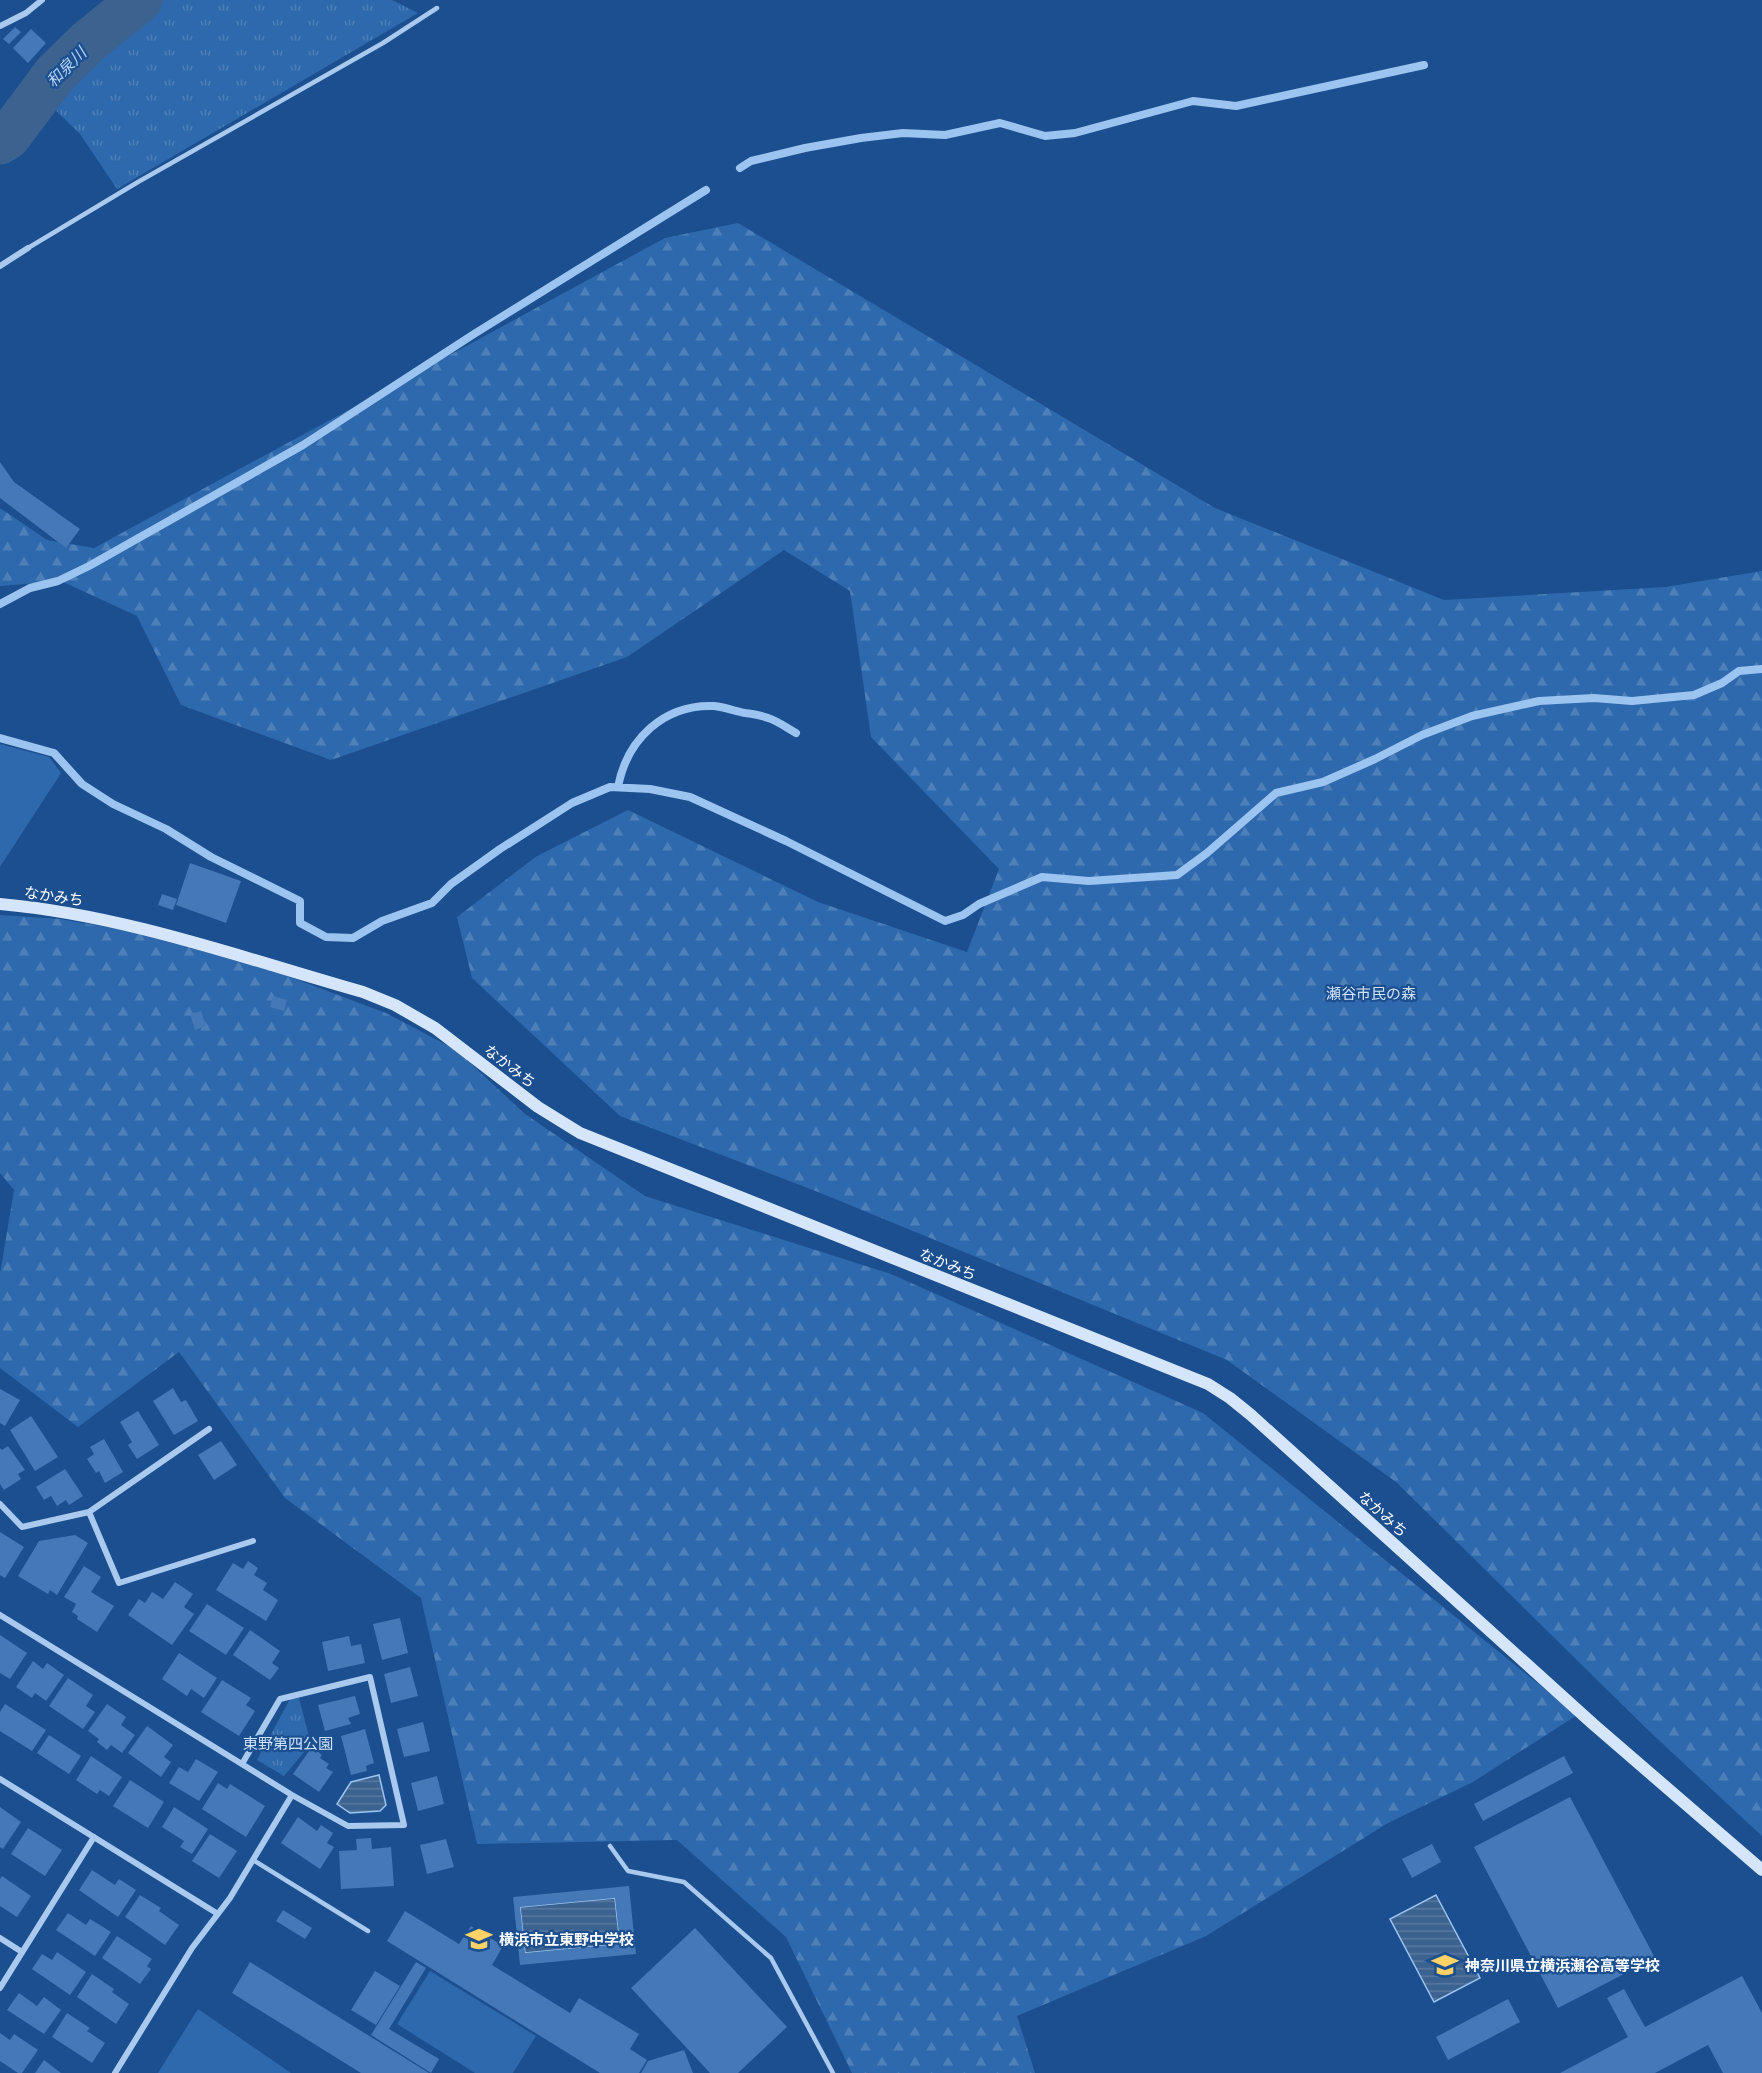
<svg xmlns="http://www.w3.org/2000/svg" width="1762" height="2073" font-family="Inter,'Noto Sans JP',sans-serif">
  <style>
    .grass { fill: url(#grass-tufts) }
    .forest { fill: url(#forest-firs) }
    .pitch { fill: #2e69ad }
    .water { fill: url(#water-rules); stroke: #9cc4f0; stroke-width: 1.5 }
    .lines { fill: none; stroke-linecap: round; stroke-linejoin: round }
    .stream { stroke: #9cc4f0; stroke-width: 8 }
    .river { stroke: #3c6290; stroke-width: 45 }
    .building { fill: #4478b7; fill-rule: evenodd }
    .lane { stroke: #a9c9ee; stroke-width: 4.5 }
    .street { stroke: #a9c9ee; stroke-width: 6 }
    .secondary { stroke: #d6e6fa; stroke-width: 12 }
    .labels { text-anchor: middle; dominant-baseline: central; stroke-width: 4.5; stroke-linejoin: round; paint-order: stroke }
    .street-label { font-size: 15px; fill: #fff; stroke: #1b4f8f }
    .park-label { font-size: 15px; fill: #cfe3fa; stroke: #1b4f8f }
    .poi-label { font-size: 15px; font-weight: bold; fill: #fff; stroke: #1b4f8f; text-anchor: start }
    .water-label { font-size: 16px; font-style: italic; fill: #b5d3f5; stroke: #1b4f8f }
  </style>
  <defs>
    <pattern id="grass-tufts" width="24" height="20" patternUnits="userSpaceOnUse" patternTransform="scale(1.5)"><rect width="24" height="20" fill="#2e69ad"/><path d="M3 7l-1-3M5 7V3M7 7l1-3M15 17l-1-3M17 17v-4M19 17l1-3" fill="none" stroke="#4d80b9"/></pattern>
    <pattern id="forest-firs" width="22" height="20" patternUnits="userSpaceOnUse" patternTransform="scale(1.5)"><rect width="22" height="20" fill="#2e69ad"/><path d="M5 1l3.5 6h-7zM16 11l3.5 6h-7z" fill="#4d80b9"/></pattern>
    <pattern id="water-rules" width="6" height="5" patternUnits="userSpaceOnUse" patternTransform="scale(1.5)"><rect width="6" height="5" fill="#3c6290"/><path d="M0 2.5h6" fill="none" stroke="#597aa1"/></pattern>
  </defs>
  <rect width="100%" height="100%" fill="#1b4f8f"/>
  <!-- grass -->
  <path class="grass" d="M160,0h232l26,13 -301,176 -37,-55 -35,-34 38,-40z
    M299,1698l12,46 -27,32 -27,-16 33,-61z"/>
  <!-- forest -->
  <path class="forest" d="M738,223l477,285 229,92 221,-13 97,-16v1265l-113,-105 -253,-249 -169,-122 -409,-168 -198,-76 -148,-138 -15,-61 80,-61 91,-46 190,92 149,50 32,-83 -128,-132 -21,-146 -66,-41 -157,107 -296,103 -150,-55 -44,-89 -76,-35 -61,5v-78l47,32 47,8 571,-310z
    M0,915l60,4 142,25 184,69 70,37 69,64 120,82 246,78 312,139 374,302 -104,67 -85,41 -182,113 -189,80 18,57h-183l-66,-136 -109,-97 -200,4 -56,-246 -136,-100 -106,-146 -101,75 -78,-59v-94l14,-84 -14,-17z"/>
  <!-- pitch -->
  <path class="pitch" d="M0,744l49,13 12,16 -61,94z
    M430,1971l106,65 -23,37h-38l-78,-49z
    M198,2009l93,64h-133z"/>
  <!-- water -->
  <path class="water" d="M379,1775l7,30 -6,6 -30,2 -13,-9 14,-22z
    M1436,1895l44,83 -46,24 -44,-83z
    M615,1898l5,46 -95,9 -5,-46z"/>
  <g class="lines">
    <!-- stream -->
    <path class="stream" d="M740,168l11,-7 54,-13 56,-10 42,-5 42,2 55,-12 45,13 30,-3 118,-32 43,5 188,-41
      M0,604l30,-16 28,-7 31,-15 214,-121 171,-111 232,-144
      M0,738l54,15 28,31 31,20 53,25 45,28 89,44v22l26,14 27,1 29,-17 50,-18 19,-19 49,-35 72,-46 38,-16 40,2 40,8 96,44 159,80 18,-6 16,-11 63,-27 47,4 88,-6 30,-22 69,-60 47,-11 52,-23 47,-24 50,-19 67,-15 55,-3 38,3 62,-6 28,-12 17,-12 23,-2
      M618,787c9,-48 46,-83 96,-81 10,1 21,5 31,7 8,1 16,2 23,5 10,3 19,10 28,15"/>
    <!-- river -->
    <path class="river" d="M0,142l8,-5 48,-64 33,-32 51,-41"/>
  </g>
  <!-- building -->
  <path class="building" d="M15,27l6,5 -12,12 -6,-5z
    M31,29l15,14 -18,20 -15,-15z
    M0,462l14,20 66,47 -14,19 -66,-50z
    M190,863l51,18 -15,42 -50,-18z
    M162,894l15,5 -4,11 -15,-5z
    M273,996l14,4 -3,11 -14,-4z
    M201,1011l5,15 -11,4 -5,-16z
    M173,1388l8,14 5,-2 12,21 -24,14 -21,-34z
    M0,1389l20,11 -15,26 -5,-3z
    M138,1411l21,34 -22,14 -9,-14 4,-3 -12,-20z
    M31,1416l27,41 -23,14 -25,-41z
    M104,1439l19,33 -18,11 -6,-12 -3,2 -9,-14 7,-5 -4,-7z
    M221,1441l16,24 -23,15 -16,-25z
    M8,1446l17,24 -7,4 3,5 -17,11 -4,-6v-36l2,2z
    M65,1469l18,27 -14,9 -3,-5 -9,6 -6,-10 -7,4 -8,-13z
    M0,1532l24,15 -19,31 -5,-3z
    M75,1535l13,8 -31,52 -7,-5 -2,4 -30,-18 21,-35z
    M248,1561l10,7 -4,7 13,8 -4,7 15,10 -12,21 -50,-31 17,-27 10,6z
    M84,1566l17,11 -10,15 23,14 -17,26 -20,-13 1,-3 -6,-4 4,-8 -12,-7z
    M175,1582l18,12 -9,13 10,7 -22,31 -44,-30 11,-16 6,4 7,-11 11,7z
    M207,1604l37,24 -18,27 -37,-24z
    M400,1618l8,35 -26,7 -9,-36z
    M250,1630l30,21 -8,12 7,5 -9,12 -37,-25z
    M0,1635l27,18 -17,26 -10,-6z
    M349,1636l2,10 10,-2 4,19 -37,8 -6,-29z
    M179,1653l38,25 -13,20 -13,-9 -4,7 -25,-17z
    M33,1661l10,8 4,-6 17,12 -18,26 -11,-8 -3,5 -16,-11z
    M410,1667l8,29 -27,7 -7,-29z
    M68,1678l25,17 -7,11 9,6 -12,17 -34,-23z
    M222,1680l29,18 -5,7 9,6 -16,25 -38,-24z
    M355,1696l5,18 -12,4 3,6 -26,7 -7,-26z
    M5,1704l41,26 -14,21 -32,-20v-19z
    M107,1704l19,13 -5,8 14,10 -13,18 -11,-8 -4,5 -10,-8 2,-3 -11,-8z
    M423,1722l7,29 -26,6 -7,-28z
    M147,1726l26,19 -9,12 7,5 -10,15 -33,-24z
    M365,1729l9,34 -8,3 1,5 -16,4 -10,-39z
    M49,1735l32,21 -12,18 -32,-21z
    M312,1747l10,8 -2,3 9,6 -3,4 7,4 -14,20 -26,-18z
    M91,1756l31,21 -13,19 -9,-6 -3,4 -21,-14z
    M1564,1756l9,17 -90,48 -9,-17z
    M196,1759l22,13 -19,29 -30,-18 10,-16 9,5z
    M437,1776l7,28 -26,7 -7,-28z
    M130,1780l34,22 -16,26 -35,-22z
    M218,1783l9,6 3,-5 35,22 -19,31 -44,-28z
    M1570,1797l85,161 -97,50 -84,-161z
    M0,1807l21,15 -18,27 -3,-2z
    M174,1807l34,22 -16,25 -12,-7 4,-6 -22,-14z
    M298,1817l19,14 4,-6 12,8 -6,10 7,4 -14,22 -39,-26z
    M28,1828l34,22 -17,26 -34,-22z
    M210,1834l27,17 -18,27 -27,-17z
    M371,1838l1,11 19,-2 3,39 -53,3 -2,-38 18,-1 -1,-11z
    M446,1839l8,28 -27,7 -7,-29z
    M1432,1844l9,18 -29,16 -10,-19z
    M92,1870l23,15 4,-6 17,11 -18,27 -39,-27z
    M2,1876l29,20 -14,21 -17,-11v-27z
    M629,1886l7,68 -116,11 -7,-68zM615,1898l5,46 -95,9 -5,-46z
    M140,1895l21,13 -2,3 20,14 -14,20 -40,-28z
    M283,1910l29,18 -7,11 -29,-18z
    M405,1911l54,33 12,-18 32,20 -11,19 78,48 9,-15 60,36 -9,15 17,11 -8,13h-39l-213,-132z
    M68,1913l18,12 4,-6 21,13 -16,24 -39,-26z
    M695,1928l92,99 -49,46h-28l-79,-85z
    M117,1936l35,23 -5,7 4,3 -11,15 -38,-26z
    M57,1952l29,20 -16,23 -38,-26 10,-15 10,6z
    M250,1962l179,111h-68l-129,-80z
    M416,1962l10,6 -37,61 50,30 -8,14 -60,-38z
    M375,1971l25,15 -24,39 -25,-15z
    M92,1974l22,15 -2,3 17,12 -13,20 -39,-27z
    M1742,1976l20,37v60h-39l-15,-28 -53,28h-95l68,-36 -21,-39 17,-9 21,38z
    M19,1993l18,13 7,-9 17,13 -17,24 -37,-24z
    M1508,1999l12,23 -72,38 -12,-23z
    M67,2013l23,15 -3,3 18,12 -13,20 -40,-26z
    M0,2033l10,7 4,-6 24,16 -16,23h-4l-18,-12z
    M684,2050l9,23h-52l7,-12z
    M44,2060l17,13h-26z"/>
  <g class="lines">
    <!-- lane -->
    <path class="lane" d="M28,248l110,-66 245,-139 54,-35
      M610,1846l18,25 56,11 87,76 62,115
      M253,1860l115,71"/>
    <!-- street -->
    <path class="street" d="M0,26l26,-13 16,-13
      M0,266l28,-18
      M0,1504l22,23 67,-15 120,-83
      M89,1512l30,71 134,-42
      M0,1615l292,180 56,31 56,-1 -34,-148 -90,22 -38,65
      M0,1779l218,135
      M0,1938l22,14
      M0,1988l94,-151
      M115,2073l77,-125 38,-50 62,-103"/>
    <!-- secondary -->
    <path class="secondary" d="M0,904c124,11 243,54 363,88l32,13 40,23 103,79 42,26 628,251 22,14 21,17 342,309 169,146"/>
  </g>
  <!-- icons -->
  <defs>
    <g id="school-bare" transform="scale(2.07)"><path d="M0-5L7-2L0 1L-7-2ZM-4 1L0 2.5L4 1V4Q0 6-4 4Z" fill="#ffd166" stroke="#1b4f8f" stroke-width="2.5" paint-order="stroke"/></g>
  </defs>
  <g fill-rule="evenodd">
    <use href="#school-bare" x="479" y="1939"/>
    <use href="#school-bare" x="1445" y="1965"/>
  </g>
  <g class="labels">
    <!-- street labels -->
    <g class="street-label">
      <text transform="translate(54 896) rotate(8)">なかみち</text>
      <text transform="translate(510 1066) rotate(37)">なかみち</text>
      <text transform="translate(948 1264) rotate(22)">なかみち</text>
      <text transform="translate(1383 1514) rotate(42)">なかみち</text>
    </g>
    <!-- park labels -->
    <g class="park-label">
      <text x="1371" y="993">瀬谷市民の森</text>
      <text x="288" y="1743">東野第四公園</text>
    </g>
    <!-- poi labels -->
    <g class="poi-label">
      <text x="499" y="1939">横浜市立東野中学校</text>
      <text x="1465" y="1965">神奈川県立横浜瀬谷高等学校</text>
    </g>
    <!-- water labels -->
    <g class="water-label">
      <text transform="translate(66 67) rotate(-45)">和泉川</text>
    </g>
  </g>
</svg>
